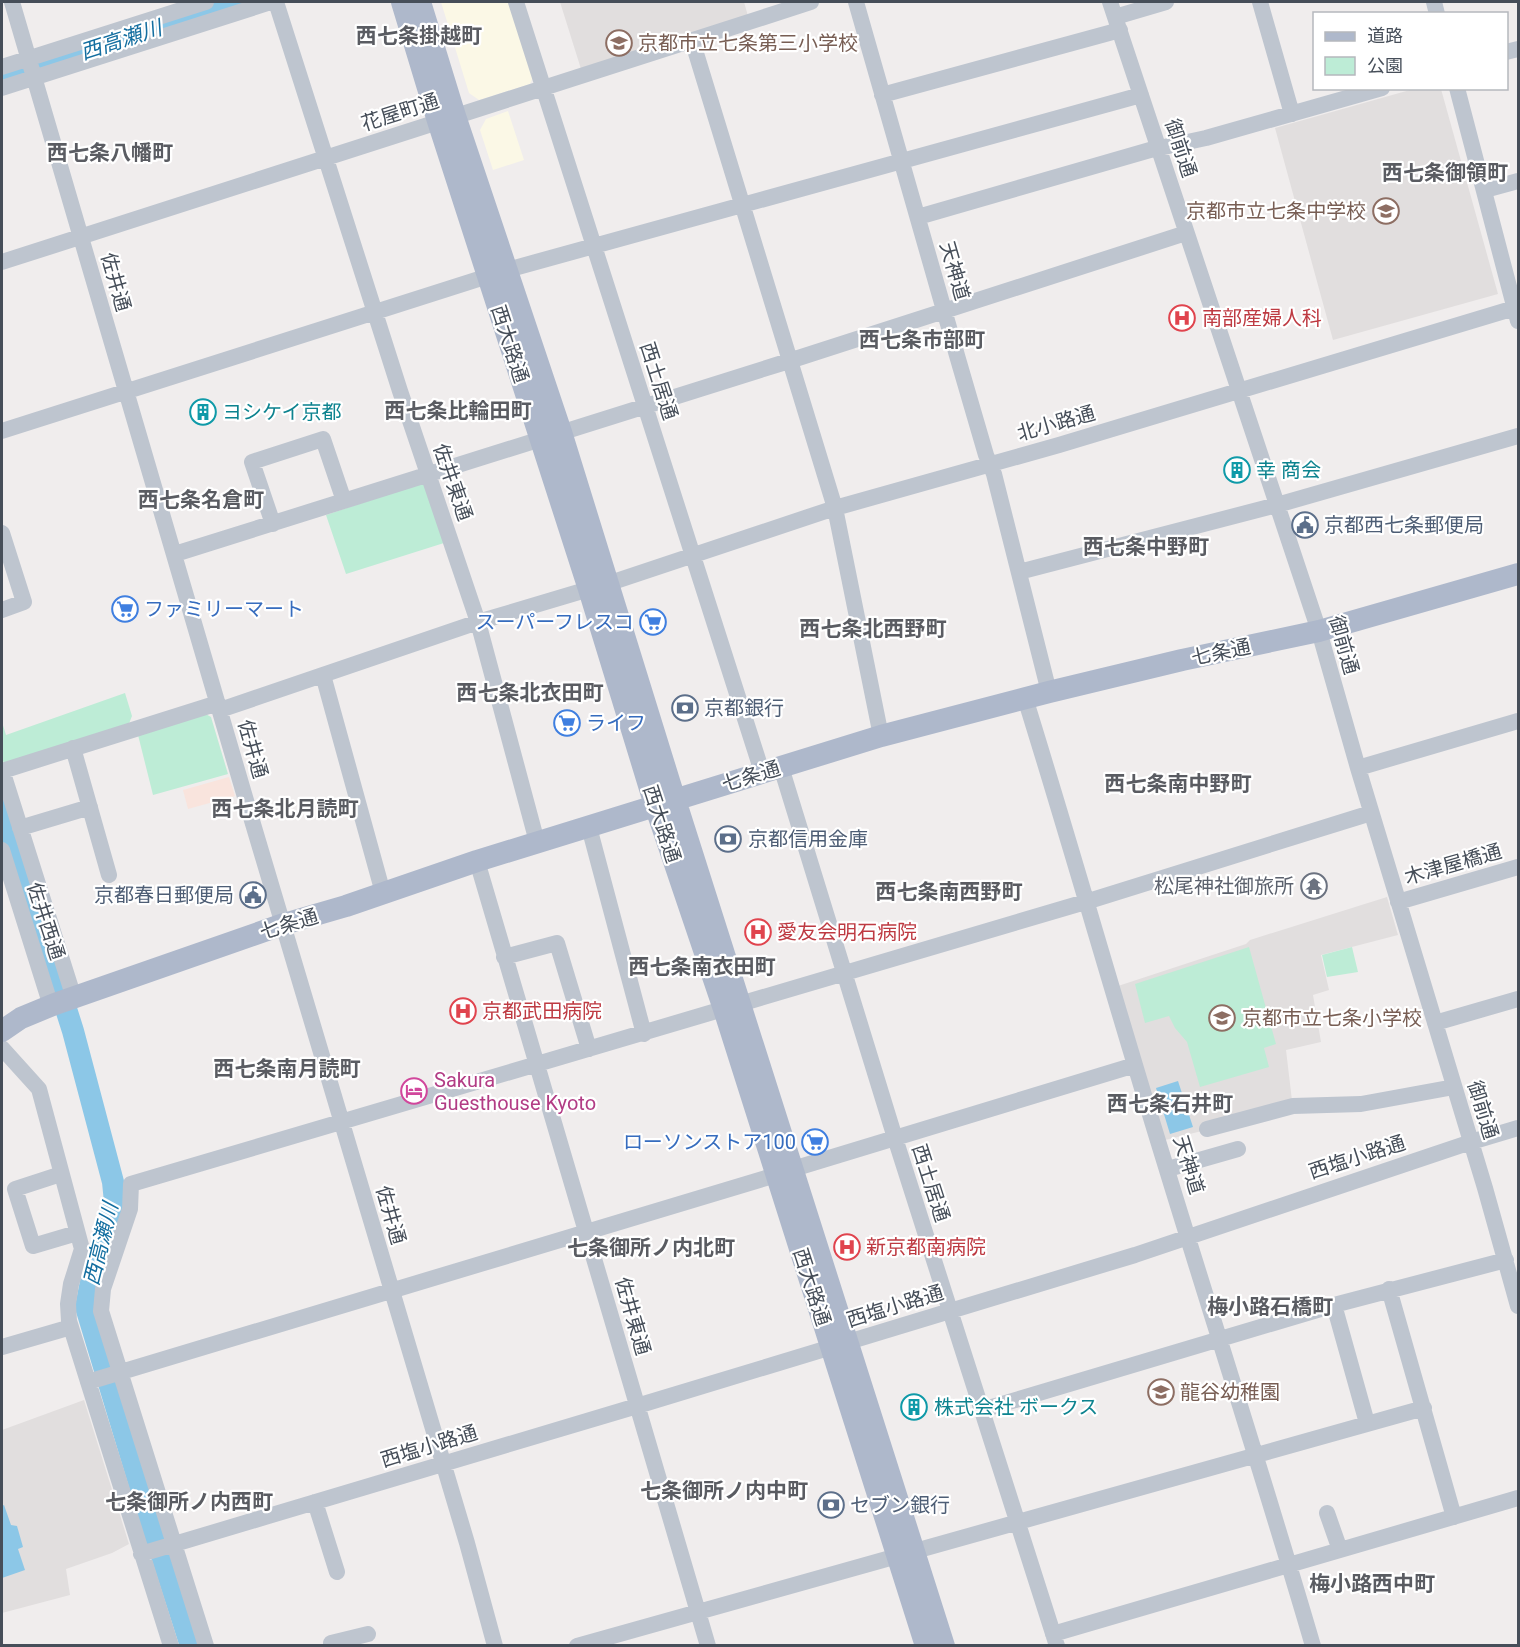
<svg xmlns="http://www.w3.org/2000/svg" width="1520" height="1647" font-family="Roboto,'Noto Sans JP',sans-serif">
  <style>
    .commercial { fill: #fbf8e6 }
    .education { fill: #e1dede }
    .medical { fill: #f9e4dd }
    .green { fill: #bdecd6 }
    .water { fill: #8cc7e7 }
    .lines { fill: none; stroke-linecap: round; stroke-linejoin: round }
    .river { stroke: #8cc7e7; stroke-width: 22 }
    .minor { stroke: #bec5cf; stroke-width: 16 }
    .major { stroke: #aeb8cb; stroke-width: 22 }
    .labels { text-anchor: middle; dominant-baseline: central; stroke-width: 4.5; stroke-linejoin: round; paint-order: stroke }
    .education-label { font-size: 20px; fill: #785e54; stroke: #fff; text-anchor: start }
    .street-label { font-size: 20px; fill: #464e59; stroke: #fff }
    .health-label { font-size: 20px; fill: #be3a42; stroke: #fff; text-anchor: start }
    .culture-label { font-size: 20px; fill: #0d838f; stroke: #fff; text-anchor: start }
    .service-label { font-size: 20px; fill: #4e5e75; stroke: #fff; text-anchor: start }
    .shop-label { font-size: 20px; fill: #366cbe; stroke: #fff; text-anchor: start }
    .worship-label { font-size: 20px; fill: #5b616d; stroke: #fff; text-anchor: end }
    .hotel-label { font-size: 20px; fill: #b23c85; stroke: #fff; text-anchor: start }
    .neighbourhood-label { font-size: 21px; font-weight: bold; fill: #5a5c62; stroke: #fff }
    .water-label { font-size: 21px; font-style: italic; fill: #136ea0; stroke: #fff }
  </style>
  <rect width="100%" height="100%" fill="#f0eded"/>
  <!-- commercial -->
  <path class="commercial" d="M441,2h70l23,73 -4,9 -51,16 -10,-7z
    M508,111l16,49 -31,10 -13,-40 6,-11z"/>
  <!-- education -->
  <path class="education" d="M560,2h184l4,14 -167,53z
    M1417,88l24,1 57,205 -165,46 -58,-212z
    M1387,897l11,38 -77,20 8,35 -16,5 8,47 -35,8 7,59 -128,31 -47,-154 128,-42 4,-4z
    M84,1400l45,144 -17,9 -46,16 4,26 -68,18v-183z"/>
  <!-- medical -->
  <path class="medical" d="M229,777l6,19 -47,13 -5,-19z"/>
  <!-- green -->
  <path class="green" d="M421,483l7,4 16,56 -98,31 -20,-59z
    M125,693l7,23 -4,10 -122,37 -4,-2v-39l4,13z
    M204,713l7,4 17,57 -75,21 -15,-60z
    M1249,947l27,97 -12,4 5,19 -69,20 -13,-45 -12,-14 -6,-12 -24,7 -10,-39z
    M1352,947l6,25 -31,5 -5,-22z"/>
  <!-- water -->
  <path class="water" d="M1178,1081l15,46 -23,7 -14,-46z
    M4,1505l7,20 6,1 6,21 -5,2 7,21 -23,8v-72z"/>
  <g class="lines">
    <!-- river -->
    <path class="river" d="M2,79l239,-77
      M2,807l71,224 40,151 2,20 -21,65 -8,40 65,215 40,124"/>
    <!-- minor -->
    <path class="minor" d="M12,2l233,795 222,746 28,103
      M276,2l124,389 78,231 59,220
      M516,2l246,770
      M856,2l102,357 28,96 8,19 55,218
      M1110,2l209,629 39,137 127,420 33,118
      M1260,2l32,112
      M1434,2l3,12
      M1115,17l51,-15
      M692,40l143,468 46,228
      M1506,52l12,-3
      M2,67l204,-65
      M2,88l269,-86
      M1457,88l61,233
      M882,95l238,-65
      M1485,190l33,-9
      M918,217l232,-67 56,-12 176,-50
      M2,262l809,-260
      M2,431l505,-161 634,-175
      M273,524l-21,-62 71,-23 21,62
      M2,533l22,69 -22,8
      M175,554l614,-193 397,-128
      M1019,572l258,-67 241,-69
      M607,584l228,-76 224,-63 459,-138
      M323,675l60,218
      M1025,698c38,122 73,244 110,367 58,194 121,386 178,581
      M220,710l258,-88 111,-33
      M73,748l36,127
      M781,767l114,371 162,508
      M1358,768l160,-47
      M2,770l72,228
      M2,771l216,-68
      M589,827l55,207
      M20,828l70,-21
      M2,850l49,156
      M477,861l231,785
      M1398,902l120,-35
      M504,957l53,-14 32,106
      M1435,1023l83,-24
      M2,1048l37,41 43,160 -11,35 -3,20 1,17 102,325
      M1207,1129l86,-23 68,-2 93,-17
      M793,1169l342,-104
      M1168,1169l70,-20
      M61,1174l-46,15 18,57 44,-13
      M1389,1289l65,228
      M1334,1305l33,118
      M2,1347l69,-20
      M88,1382l688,-207
      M982,1410l352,-105 172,-45
      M315,1502l22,70
      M1327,1513l13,37
      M141,1554l496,-148 498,-151 336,-113 47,-14
      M1053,1634l465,-136
      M206,1646l-105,-335 2,-22 27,-80 1,-25 961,-284 279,-87
      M332,1646l-1,-3 37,-9
      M577,1646l847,-238"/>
    <!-- major -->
    <path class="major" d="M402,2l36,119 151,468 66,216 69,204 202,637
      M420,2l35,114 106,316 109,352 274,862
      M2,1031l19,-13 34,-14 229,-80 62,-18 131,-45 404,-125 168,-44 133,-32 137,-29 199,-57"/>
  </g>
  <!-- icons -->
  <defs>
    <g id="school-ring" transform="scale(1.35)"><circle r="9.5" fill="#fff" stroke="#8d6e63" stroke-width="1.5"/><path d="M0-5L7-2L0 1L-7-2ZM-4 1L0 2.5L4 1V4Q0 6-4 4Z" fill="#8d6e63"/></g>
    <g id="hospital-ring" transform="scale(1.35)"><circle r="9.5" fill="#fff" stroke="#e0444e" stroke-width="1.5"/><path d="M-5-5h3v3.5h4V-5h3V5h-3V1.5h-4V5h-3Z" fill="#e0444e"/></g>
    <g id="building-ring" transform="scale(1.35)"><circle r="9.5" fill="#fff" stroke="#0f9aa8" stroke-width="1.5"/><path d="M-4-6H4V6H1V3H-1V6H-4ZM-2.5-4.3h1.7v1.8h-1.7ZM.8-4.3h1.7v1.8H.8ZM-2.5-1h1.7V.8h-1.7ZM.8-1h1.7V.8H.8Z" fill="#0f9aa8"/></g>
    <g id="civic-ring" transform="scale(1.35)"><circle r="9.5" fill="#fff" stroke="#5c6f8a" stroke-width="1.5"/><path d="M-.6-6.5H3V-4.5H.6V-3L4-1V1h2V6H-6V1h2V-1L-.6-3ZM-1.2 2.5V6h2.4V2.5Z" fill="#5c6f8a"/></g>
    <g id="supermarket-ring" transform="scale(1.35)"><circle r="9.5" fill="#fff" stroke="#3f7fe0" stroke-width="1.5"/><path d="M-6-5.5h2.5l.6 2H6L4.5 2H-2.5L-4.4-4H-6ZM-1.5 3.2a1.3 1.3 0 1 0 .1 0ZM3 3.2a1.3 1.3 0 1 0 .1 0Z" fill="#3f7fe0"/></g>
    <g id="bank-ring" transform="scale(1.35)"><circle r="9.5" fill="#fff" stroke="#5c6f8a" stroke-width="1.5"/><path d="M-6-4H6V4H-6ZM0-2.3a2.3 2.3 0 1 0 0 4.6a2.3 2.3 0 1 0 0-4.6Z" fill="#5c6f8a"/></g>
    <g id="temple-ring" transform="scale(1.35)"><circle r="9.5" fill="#fff" stroke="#6b7280" stroke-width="1.5"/><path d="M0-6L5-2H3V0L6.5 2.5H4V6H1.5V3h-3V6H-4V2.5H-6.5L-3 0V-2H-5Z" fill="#6b7280"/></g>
    <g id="hotel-ring" transform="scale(1.35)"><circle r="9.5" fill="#fff" stroke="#d1479c" stroke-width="1.5"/><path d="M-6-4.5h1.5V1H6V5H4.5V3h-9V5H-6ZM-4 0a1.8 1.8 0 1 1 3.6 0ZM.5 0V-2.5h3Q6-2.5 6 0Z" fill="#d1479c"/></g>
  </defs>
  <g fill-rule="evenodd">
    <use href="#school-ring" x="619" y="43"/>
    <use href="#school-ring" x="1386" y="211"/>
    <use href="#hospital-ring" x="1182" y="318"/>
    <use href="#building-ring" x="203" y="412"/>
    <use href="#building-ring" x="1237" y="470"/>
    <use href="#civic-ring" x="1305" y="525"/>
    <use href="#supermarket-ring" x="125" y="609"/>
    <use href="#supermarket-ring" x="653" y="622"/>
    <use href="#bank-ring" x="685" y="708"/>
    <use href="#supermarket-ring" x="567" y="723"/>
    <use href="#bank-ring" x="728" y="839"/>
    <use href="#temple-ring" x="1314" y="886"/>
    <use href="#civic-ring" x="253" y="895"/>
    <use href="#hospital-ring" x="758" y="932"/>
    <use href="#hospital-ring" x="463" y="1011"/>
    <use href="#school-ring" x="1222" y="1018"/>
    <use href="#hotel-ring" x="414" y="1091"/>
    <use href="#supermarket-ring" x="815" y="1142"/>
    <use href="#hospital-ring" x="847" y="1247"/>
    <use href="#school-ring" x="1161" y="1392"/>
    <use href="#building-ring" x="914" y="1407"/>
    <use href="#bank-ring" x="831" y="1505"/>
  </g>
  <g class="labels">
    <!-- education labels -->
    <g class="education-label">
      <text x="638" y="43">京都市立七条第三小学校</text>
      <text x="1366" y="211" text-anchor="end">京都市立七条中学校</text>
      <text x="1242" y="1018">京都市立七条小学校</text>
      <text x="1180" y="1392">龍谷幼稚園</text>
    </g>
    <!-- street labels -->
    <g class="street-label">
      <text transform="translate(400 112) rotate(-18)">花屋町通</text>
      <text transform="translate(1181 148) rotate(72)">御前通</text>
      <text transform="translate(955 271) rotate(74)">天神道</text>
      <text transform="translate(116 282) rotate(74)">佐井通</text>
      <text transform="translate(510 344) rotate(72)">西大路通</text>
      <text transform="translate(659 381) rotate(72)">西土居通</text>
      <text transform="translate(1056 423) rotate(-16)">北小路通</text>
      <text transform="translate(453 482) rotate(71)">佐井東通</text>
      <text transform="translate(1344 645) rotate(74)">御前通</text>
      <text transform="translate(1221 652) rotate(-12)">七条通</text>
      <text transform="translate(253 749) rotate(74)">佐井通</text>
      <text transform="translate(751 776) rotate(-17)">七条通</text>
      <text transform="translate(662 824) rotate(72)">西大路通</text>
      <text transform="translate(1453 864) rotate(-16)">木津屋橋通</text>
      <text transform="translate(46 921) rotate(72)">佐井西通</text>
      <text transform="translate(289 924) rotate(-17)">七条通</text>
      <text transform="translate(1483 1110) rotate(73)">御前通</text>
      <text transform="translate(1357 1157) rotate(-18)">西塩小路通</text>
      <text transform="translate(1189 1165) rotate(73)">天神道</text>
      <text transform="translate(931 1183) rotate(72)">西土居通</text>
      <text transform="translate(391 1215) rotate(74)">佐井通</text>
      <text transform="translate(812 1287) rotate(72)">西大路通</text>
      <text transform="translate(895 1306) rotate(-17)">西塩小路通</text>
      <text transform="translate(633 1316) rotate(74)">佐井東通</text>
      <text transform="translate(429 1446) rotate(-17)">西塩小路通</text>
    </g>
    <!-- health labels -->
    <g class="health-label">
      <text x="1202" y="318">南部産婦人科</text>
      <text x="777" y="932">愛友会明石病院</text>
      <text x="482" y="1011">京都武田病院</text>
      <text x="866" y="1247">新京都南病院</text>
    </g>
    <!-- culture labels -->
    <g class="culture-label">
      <text x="222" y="412">ヨシケイ京都</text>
      <text x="1256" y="470">幸 商会</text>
      <text x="934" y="1407">株式会社 ボークス</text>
    </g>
    <!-- service labels -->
    <g class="service-label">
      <text x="1324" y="525">京都西七条郵便局</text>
      <text x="704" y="708">京都銀行</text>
      <text x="748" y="839">京都信用金庫</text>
      <text x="234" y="895" text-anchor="end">京都春日郵便局</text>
      <text x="850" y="1505">セブン銀行</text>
    </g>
    <!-- shop labels -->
    <g class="shop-label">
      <text x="144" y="609">ファミリーマート</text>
      <text x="634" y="622" text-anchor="end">スーパーフレスコ</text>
      <text x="586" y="723">ライフ</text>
      <text x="796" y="1142" text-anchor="end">ローソンストア100</text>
    </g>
    <!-- worship labels -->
    <g class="worship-label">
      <text x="1294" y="886">松尾神社御旅所</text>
    </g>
    <!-- hotel labels -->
    <g class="hotel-label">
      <text x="434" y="1080">Sakura<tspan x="434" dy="23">Guesthouse Kyoto</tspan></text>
    </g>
    <!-- neighbourhood labels -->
    <g class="neighbourhood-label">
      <text x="419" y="36">西七条掛越町</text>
      <text x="110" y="153">西七条八幡町</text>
      <text x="1445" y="173">西七条御領町</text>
      <text x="922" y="340">西七条市部町</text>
      <text x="458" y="411">西七条比輪田町</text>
      <text x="201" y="500">西七条名倉町</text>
      <text x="1146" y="547">西七条中野町</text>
      <text x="873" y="629">西七条北西野町</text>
      <text x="530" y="693">西七条北衣田町</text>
      <text x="1178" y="784">西七条南中野町</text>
      <text x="285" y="809">西七条北月読町</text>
      <text x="949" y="892">西七条南西野町</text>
      <text x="702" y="967">西七条南衣田町</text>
      <text x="287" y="1069">西七条南月読町</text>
      <text x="1170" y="1104">西七条石井町</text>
      <text x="651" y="1248">七条御所ノ内北町</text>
      <text x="1270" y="1307">梅小路石橋町</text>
      <text x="724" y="1491">七条御所ノ内中町</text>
      <text x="189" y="1502">七条御所ノ内西町</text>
      <text x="1372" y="1584">梅小路西中町</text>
    </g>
    <!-- water labels -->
    <g class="water-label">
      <text transform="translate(121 40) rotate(-18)">西高瀬川</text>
      <text transform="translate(101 1244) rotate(-76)">西高瀬川</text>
    </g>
  </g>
  <!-- border -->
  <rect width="1520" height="1647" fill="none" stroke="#464e59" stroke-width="6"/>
  <!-- legend -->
  <rect x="1313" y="12" width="195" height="78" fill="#ffffff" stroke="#b5b8bd" stroke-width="1.5"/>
  <rect x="1325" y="32" width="30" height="9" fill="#aeb8cb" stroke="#b5b8bd" stroke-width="1.5"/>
  <text x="1367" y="42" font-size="18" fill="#464e59">道路</text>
  <rect x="1325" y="57" width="30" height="18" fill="#bdecd6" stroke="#b5b8bd" stroke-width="1.5"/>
  <text x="1367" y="72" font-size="18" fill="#464e59">公園</text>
</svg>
